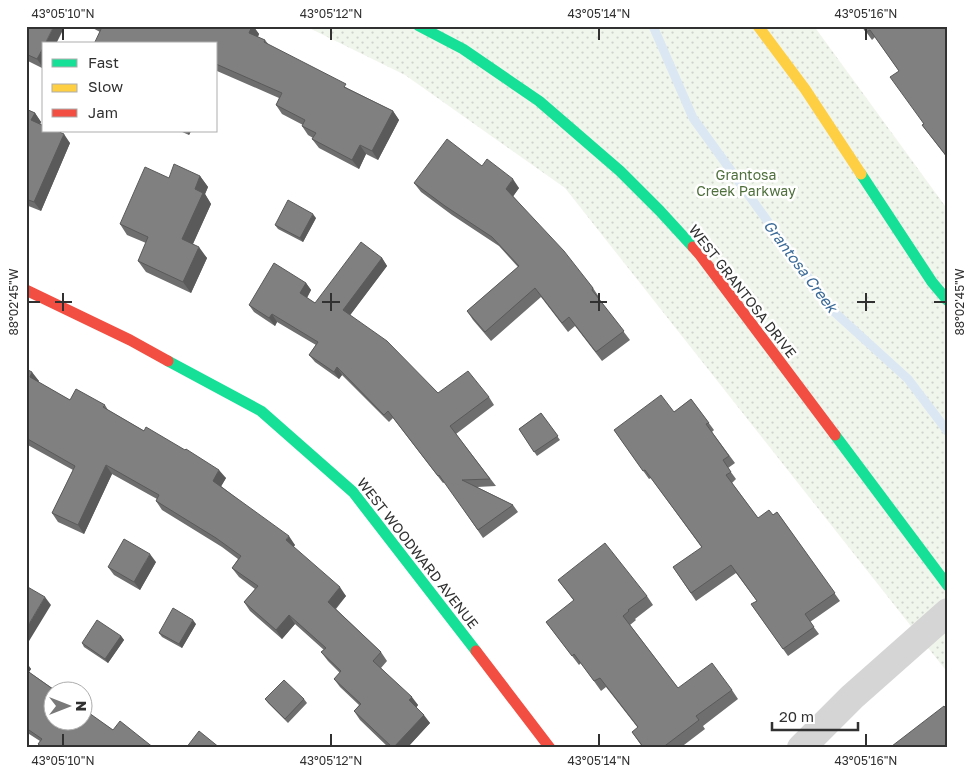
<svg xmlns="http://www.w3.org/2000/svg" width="974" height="774" font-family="'Golos Text',sans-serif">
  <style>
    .park { fill: url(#park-dots) }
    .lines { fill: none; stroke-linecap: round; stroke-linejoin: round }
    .stream { stroke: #dbe7f3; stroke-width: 9 }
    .street { stroke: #d5d5d5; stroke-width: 28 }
    .fast { stroke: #16e098; stroke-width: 11 }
    .slow { stroke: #ffcf43; stroke-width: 11 }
    .jam { stroke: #f24e42; stroke-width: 11 }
    .wall { fill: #6e6e6e }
    .shaded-wall { fill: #5a5a5a }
    .building { fill: #808080; stroke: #5a5a5a }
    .ticks { fill: none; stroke: #313131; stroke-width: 2 }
    .labels { text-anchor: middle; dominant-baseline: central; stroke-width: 5; stroke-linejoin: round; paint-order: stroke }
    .park-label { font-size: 14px; fill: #4f6f3c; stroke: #fff }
    .street-label { font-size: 14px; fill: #313131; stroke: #fff }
    .water-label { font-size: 15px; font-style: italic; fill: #3b6a98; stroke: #fff }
    .neatline { fill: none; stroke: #313131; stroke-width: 2 }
    .ticks-label { font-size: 12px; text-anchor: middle; fill: #313131 }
  </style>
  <defs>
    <pattern id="park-dots" width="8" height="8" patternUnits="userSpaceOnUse" patternTransform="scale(1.25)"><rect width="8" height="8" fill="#f1f6ed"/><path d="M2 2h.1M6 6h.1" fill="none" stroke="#cfd3cc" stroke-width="1.8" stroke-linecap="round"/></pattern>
  </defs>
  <rect width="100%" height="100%" fill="#fff"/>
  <!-- park -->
  <path class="park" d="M305,26h509l134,184v463l-383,-485 -160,-113z"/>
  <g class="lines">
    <!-- stream -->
    <path class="stream" d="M653,26l40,92 138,191 77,70 40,53"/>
    <!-- street -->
    <path class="street" d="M801,748l51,-51 96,-85"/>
    <!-- fast -->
    <path class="fast" d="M419,26l44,23 76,52 81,70 40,40 33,36
      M861,174l71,108 16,19
      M168,361l93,50 92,81 123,159
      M835,435l113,151"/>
    <!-- slow -->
    <path class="slow" d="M758,26l47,63 56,85"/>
    <!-- jam -->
    <path class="jam" d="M693,247l7,8 135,180
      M26,290l104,50 38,21
      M476,651l74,97"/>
  </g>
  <!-- wall -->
  <path class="wall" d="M26,26l18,43 -18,-9z
    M89,26h164l6,8 -1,3 7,3 4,5 80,44 44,22 6,9 -21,40 -12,-6 -7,15 -40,-21 -7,-9 1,-1 -5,-3 -6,-9 1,-1 -21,-11 -6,-9 3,-7 -62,-27 -1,1v-28l-116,-12z
    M862,26h86v133l-26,-34 2,-1 -25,-53 -24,-34 -3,3z
    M26,109l9,4 6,9 -1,2 30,19 -29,68 -15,-6z
    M180,131h11l-2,4z
    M482,166l37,22 -6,8 80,92 6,9 -1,1 32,42 -28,21 -27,-35 -7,6 -27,-35 -50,44 -18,-21 -6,-9 51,-44 -19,-21 -47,-31 -31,-23 -7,-9z
    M200,176l8,11 -3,7 6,10 -18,40 14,14 -16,35 -45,-21 -8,-11 8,-18 -19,-8 -7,-11 49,-46z
    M316,218l-13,24 -25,-13 -3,-4z
    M382,258l5,8 -37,49 88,78 51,4 5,8 -38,29 40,52 -19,1 36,18 5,7 -35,26 -38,-56 -2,1 -50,-65 -4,4 -47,-47 -3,4 -24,-17 -6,-7 7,-10 -39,-23 -2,4 -21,-14 -5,-7 57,-22 5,7 -4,8 8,5z
    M26,369l13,12 -1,1 32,18 35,5 3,5 118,68 -5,8 74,59 -2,2 53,49 -10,13 45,43 6,9 -6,7 37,37 -2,3 14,15 -23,25h-18l-29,-28 -6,-9 5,-6 -19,-18 -6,-8 6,-6 -12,-12 -7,-9 3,-2 -29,-26 -13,15 -32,-28 -6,-9 11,-13 -16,-12 -7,-9 6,-9 -16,-12 -60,-37 -6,-9 1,-2 -45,-25 -28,60 -26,-12 -6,-9 21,-43 -47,-26z
    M691,399l23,31 -2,2 23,31 -7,5 8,11 -4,4 26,35 15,-3 4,-3 63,89 -30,21 9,12 -31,22 -37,-52 6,-3 -21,-28 -40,28 -23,-34 29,-19 -51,-70 -2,1 -35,-49 60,-18z
    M541,413l19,27 -23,16 -18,-27z
    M156,562l-16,28 -26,-15 -6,-8z
    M558,580l89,16 6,9 -18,14 1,1 -6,5 48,63 54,2 6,9 -35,27 2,3 -25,19h-37l-11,-16 6,-4 -32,-41 -5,4 -20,-28 -2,2 -33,-43 28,-21z
    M196,624l-14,24 -20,-11 -3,-4z
    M121,636l3,4 -16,23 -24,-16 -2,-4z
    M26,662l5,7 -2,3 84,58 41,18h-114l-2,-4 2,-3 -14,-9z
    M265,699h39l3,4 -19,20 -20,-20z"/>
  <!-- shaded-wall -->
  <path class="shaded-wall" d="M54,26h11l-9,18h-11z
    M252,26h1l6,8 -4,8 -6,-9z
    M44,46v23l-7,-10z
    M393,111l6,9 -21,40 -6,-9z
    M35,113l6,9 -3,8 -7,-10z
    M187,131h4l-2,4z
    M64,134l6,9 -29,68 -7,-9z
    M360,145l6,9 -7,15 -7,-9z
    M200,176l8,11 -3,7 6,10 -21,46 -8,-11 13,-50z
    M513,179l6,9 -7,10 -6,-9z
    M313,214l3,4 -13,24 -3,-4z
    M199,247l8,11 -16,35 -8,-11z
    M382,258l5,8 -39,52 -5,-8z
    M306,283l5,7 -6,11 -5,-8z
    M272,314l5,8 -2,4 -6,-8z
    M337,367l5,8 -3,4 -5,-7z
    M32,372l7,9 -3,5 -6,-9z
    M106,465l6,9 -28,60 -6,-9z
    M219,470l7,8 -7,12 -6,-9z
    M289,536l6,9 -3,4 -6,-9z
    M150,554l6,8 -16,28 -6,-8z
    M340,587l6,9 -12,14 -6,-8z
    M45,597l6,8 -25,41v-17z
    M289,615l6,9 -13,15 -6,-9z
    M193,620l3,4 -14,24 -3,-4z
    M121,636l3,4 -16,23 -3,-4z
    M26,662l5,7 -4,6 -1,-1z
    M412,697l6,8 -3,4 -6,-9z
    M424,715l6,8 -23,25h-14z"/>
  <!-- building -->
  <path class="building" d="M26,26h28l-9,18h-1v2l-7,13 -11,-5z
    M101,26h151l-3,7 16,7 -1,2 82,42 -2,3 49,24 -21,40 -12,-6 -8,15 -40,-21 4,-6 -14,-7 3,-6 -29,-15 6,-12 -66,-29v-20h-122l8,-17z
    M862,26h86v132l-26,-33 2,-1 -34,-47 9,-6 -29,-41 -4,2z
    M26,109l9,4 -4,7 13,6v5h13l7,3 -30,68 -8,-3z
    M447,139l35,27 5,-7 26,20 -7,10 58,62 29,37 -1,2 32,41 -28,21 -27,-35 -7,6 -27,-35 -50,44 -18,-21 52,-45 -27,-29 -47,-31 -31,-23z
    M174,164l26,12 -5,13 8,4 -21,46 17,8 -16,35 -45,-21 10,-24 -28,-13 25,-57 24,11z
    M288,200l25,14 -13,24 -25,-13z
    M361,242l21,16 -39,52 44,31 51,52 30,-22 21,26 -39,29 40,53 -28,1 51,25 -35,25 -39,-55 -1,1 -50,-65 -4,4 -47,-48 -3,5 -25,-17 9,-13 -46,-28 -3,4 -20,-13 25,-42 32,20 -6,10 15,10z
    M26,369l6,3 -2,5 40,23 6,-11 29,16 -2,2 41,24 2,-4 39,23 1,-1 33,21 -6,11 76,55 -3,4 54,47 -12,15 53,50 -8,9 39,36 -3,3 15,15 -31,33 -39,-37 7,-7 -27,-25 7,-8 -20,-19 5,-4 -37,-33 -13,15 -32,-28 14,-16 -26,-18 9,-12 -25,-18 -60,-37 3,-6 -53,-30 -28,60 -26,-12 23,-47 -49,-28z
    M661,395l13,17 17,-13 18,24 -3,1 23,32 -6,4 8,12 -5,3 32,43 11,-8 4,5 4,-3 58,81 -30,21 9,13 -31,22 -32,-45 6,-3 -26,-36 -40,28 -18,-26 29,-20 -57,-77 -2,1 -29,-41z
    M541,413l17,23 -24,16 -15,-23z
    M124,539l26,15 -16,28 -26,-15z
    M605,543l42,53 -19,14 1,1 -6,5 55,72 34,-25 20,27 -36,26 3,4 -37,28h-18l-12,-16 6,-5 -38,-49 -6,3 -20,-27 -2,2 -26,-34 28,-22 -16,-20z
    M26,586l19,11 -19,32z
    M173,608l20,12 -14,24 -20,-11z
    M97,620l24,16 -16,23 -23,-16z
    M26,670l31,22h-5v30h30v-14l31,22 7,-9 34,27h-111l-5,-4 4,-5 -16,-11z
    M284,680l20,19 -19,20 -20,-20z
    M944,706l4,5v37h-55l-1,-2z
    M199,731l21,17h-34z"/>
  <!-- ticks -->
  <path class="ticks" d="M63,28v12M331,28v12M599,28v12M866,28v12M63,293v18M331,293v18M599,293v18M866,293v18M28,302h12M55,302h17M322,302h18M590,302h17M857,302h18M934,302h12M63,734v12M331,734v12M599,734v12M866,734v12"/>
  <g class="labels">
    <!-- park labels -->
    <g class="park-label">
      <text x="746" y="174">Grantosa<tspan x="746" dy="16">Creek Parkway</tspan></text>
    </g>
    <!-- street labels -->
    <g class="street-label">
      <text transform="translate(743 291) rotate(52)">WEST GRANTOSA DRIVE</text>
      <text transform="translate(418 553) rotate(52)">WEST WOODWARD AVENUE</text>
    </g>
    <!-- water labels -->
    <g class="water-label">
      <text transform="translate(801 266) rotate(53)">Grantosa Creek</text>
    </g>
  </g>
  <!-- border -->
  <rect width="974" height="774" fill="none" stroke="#ffffff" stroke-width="55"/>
  <!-- legend -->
  <rect x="42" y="42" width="175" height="90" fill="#ffffff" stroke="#adadad"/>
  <rect x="52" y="59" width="25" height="8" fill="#16e098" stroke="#adadad"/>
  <text x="88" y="68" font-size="15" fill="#313131">Fast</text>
  <rect x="52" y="84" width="25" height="8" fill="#ffcf43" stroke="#adadad"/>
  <text x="88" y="92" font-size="15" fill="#313131">Slow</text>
  <rect x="52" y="109" width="25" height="8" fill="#f24e42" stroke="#adadad"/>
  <text x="88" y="118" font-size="15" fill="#313131">Jam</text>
  <!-- north arrow -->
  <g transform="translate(68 706) rotate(90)"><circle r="24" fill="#ffffff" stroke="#adadad"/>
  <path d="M0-4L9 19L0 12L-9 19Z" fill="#797979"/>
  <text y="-8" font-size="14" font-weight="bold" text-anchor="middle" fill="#313131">N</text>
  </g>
  <!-- scale -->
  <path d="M772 722v8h86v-8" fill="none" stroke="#313131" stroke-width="2.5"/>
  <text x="779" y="722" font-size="15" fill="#313131" stroke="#ffffff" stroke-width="4" paint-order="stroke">20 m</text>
  <rect x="28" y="28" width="918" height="718" class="neatline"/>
  <g class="ticks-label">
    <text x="63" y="18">43°05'10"N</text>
    <text x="331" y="18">43°05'12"N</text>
    <text x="599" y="18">43°05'14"N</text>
    <text x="866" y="18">43°05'16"N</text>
    <text transform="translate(960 302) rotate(-90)" y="4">88°02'45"W</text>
    <text transform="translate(14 302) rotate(-90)" y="4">88°02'45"W</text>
    <text x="63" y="765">43°05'10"N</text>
    <text x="331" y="765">43°05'12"N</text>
    <text x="599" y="765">43°05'14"N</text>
    <text x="866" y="765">43°05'16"N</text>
  </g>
</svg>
